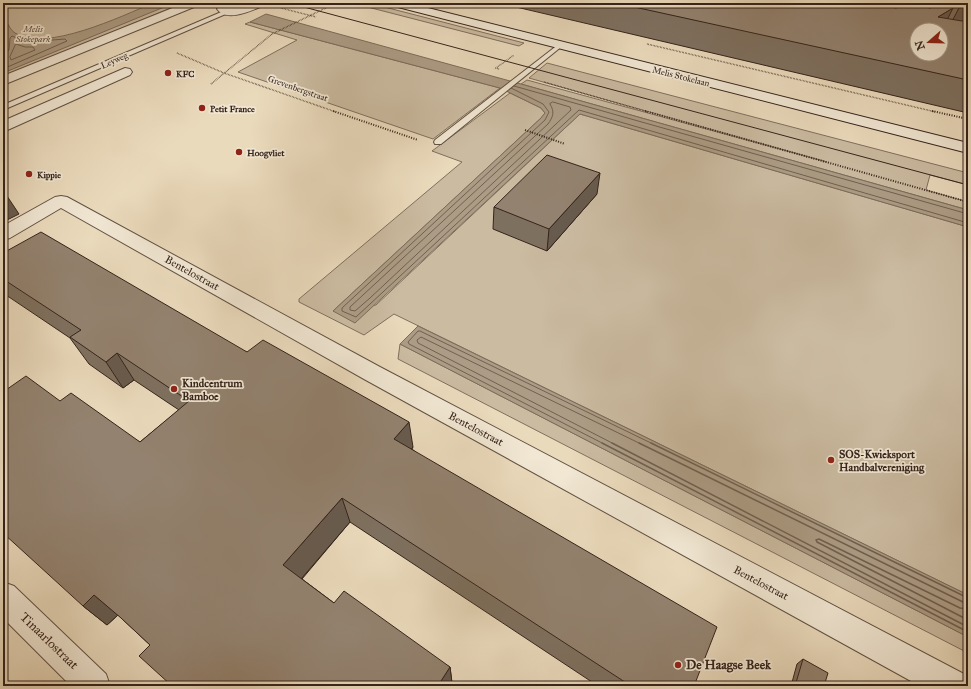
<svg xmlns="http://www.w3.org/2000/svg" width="971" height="689" font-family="'IM FELL Great Primer',serif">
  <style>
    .green { fill: #cbbba1; stroke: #806f5e }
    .water { fill: #ac9c85; stroke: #7c6c5b }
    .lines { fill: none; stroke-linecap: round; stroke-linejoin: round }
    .shore-far1 { stroke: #706050; stroke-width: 1 }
    .shore { stroke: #706050; stroke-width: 1.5 }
    .lane-casing { stroke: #625143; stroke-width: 2 }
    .street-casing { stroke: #625143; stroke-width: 2 }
    .secondary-casing { stroke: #35231b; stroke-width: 2 }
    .path-far1 { stroke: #35231b; stroke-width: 1.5; stroke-dasharray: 0.5 1; stroke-linecap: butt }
    .path { stroke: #35231b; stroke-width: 2; stroke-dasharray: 1 1.5; stroke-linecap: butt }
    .lane { fill: #f1e7d3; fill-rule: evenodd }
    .street { fill: #f1e7d3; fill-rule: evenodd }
    .secondary { fill: #f1e7d3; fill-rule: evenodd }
    .tram { stroke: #35231b; stroke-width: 1 }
    .wall { fill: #7e705f; stroke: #35231b }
    .shaded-wall { fill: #675b4e; stroke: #35231b }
    .building { fill: #93826f; stroke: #35231b; fill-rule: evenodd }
    .poi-dot { fill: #8f2418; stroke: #f1e7d3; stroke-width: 1.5 }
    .labels { text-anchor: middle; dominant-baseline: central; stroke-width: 3.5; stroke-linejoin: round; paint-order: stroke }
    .far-park-label { font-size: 9px; font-style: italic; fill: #5a493c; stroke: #f1e7d3 }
    .far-street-label { font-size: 9px; fill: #35231b; stroke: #f1e7d3 }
    .far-poi-label { font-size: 9px; font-weight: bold; fill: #35231b; stroke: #f1e7d3; text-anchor: start }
    .street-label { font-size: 11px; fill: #35231b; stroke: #f1e7d3 }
    .poi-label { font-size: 11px; font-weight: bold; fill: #35231b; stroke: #f1e7d3; text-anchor: start }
    .near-street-label { font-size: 13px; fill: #35231b; stroke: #f1e7d3 }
    .near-poi-label { font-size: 13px; font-weight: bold; fill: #35231b; stroke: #f1e7d3; text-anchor: start }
  </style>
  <rect width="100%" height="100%" fill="#eadabc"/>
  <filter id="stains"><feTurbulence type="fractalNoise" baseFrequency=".005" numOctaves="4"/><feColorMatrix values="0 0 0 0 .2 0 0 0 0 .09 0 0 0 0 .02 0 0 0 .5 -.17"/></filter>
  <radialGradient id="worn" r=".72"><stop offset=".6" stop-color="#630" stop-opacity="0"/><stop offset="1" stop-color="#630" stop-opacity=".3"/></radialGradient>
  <!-- green -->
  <path class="green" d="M3,3h180l-180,74z
    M352,3h17l155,40 -5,3z
    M250,22l250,66 -67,51 -195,-67 59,-32 -52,-16z
    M547,63l421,110v12l-38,-10 -4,15 42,12v8l-447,-126 6,-4 300,82 -298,-84z
    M510,93l31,15 4,5 -4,5 -208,193 43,-6 204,-191 388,113v368l-574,-281 -30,21 -65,-33v-3l163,-137 -30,-11z
    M400,344l568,293v16l-570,-294z"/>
  <!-- water -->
  <path class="water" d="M153,3h21l-171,70 3,-36 -3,-5v-17c3,5 7,15 12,18 30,20 107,-17 138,-30z
    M266,14l255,70 447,126v17l-388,-113 -225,209 -22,-12 208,-193 4,-5 -4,-5 -41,-20 -250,-66z
    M418,326l550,269v42l-568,-293z"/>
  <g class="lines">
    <!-- shore-far1 -->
    <path class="shore-far1" d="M16,44l9,3h8l2,3 -24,10 -1,-3z
      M3,53l6,-3 1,-12 2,-2 15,6 38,-3 2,2 -64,28
      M514,86l454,128
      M511,88l32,16 6,8 -4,8 -203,188v3l14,6 223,-207 389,113
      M553,102l17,5 1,3 -201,188 -15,13 -5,-1v-3l198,-183c5,-7 7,-12 2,-20z
      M604,444l-195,-100 -1,-2 10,-11h2l233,113
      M614,444l-196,-101 -1,-3 4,-3 220,107"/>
    <!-- shore -->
    <path class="shore" d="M602,443l366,189
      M612,443l356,184
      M639,443l324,159 5,1
      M651,443l317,155
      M968,609l-8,-1 -141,-69 -3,1 1,2 151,78"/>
    <!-- lane casing -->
    <g class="lane-casing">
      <path id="lane" d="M226,10l3,2 -1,1 -225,97v-5z
        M559,44l2,1v2l-120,97h-6l-1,-2 1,-2z"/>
    </g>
    <!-- street casing -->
    <g class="street-casing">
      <path id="street" d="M185,3h16l-2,2 -196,80v-9z
        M222,3h12l-4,5 20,-5h17l-2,2c-13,5 -38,18 -48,4z
        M125,68l5,1 2,3 -2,3 -127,57v-11z
        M61,196l6,1 313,170 584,307 4,12h-48l-556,-307 -303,-171 -51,30 -7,2v-14l52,-29z
        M3,582l11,4 92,88 4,12h-39l-68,-68z"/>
    </g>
    <!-- secondary casing -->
    <g class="secondary-casing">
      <path id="secondary" d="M388,3h20l560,140v10l-578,-148z"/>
    </g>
    <!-- path-far1 -->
    <path class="path-far1" d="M281,8l35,9
      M647,44l289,68
      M177,53l47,20 112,39
      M499,69l-3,-1 18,-13
      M544,82l104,30
      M211,84l61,-50 64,-31"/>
    <!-- path -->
    <path class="path" d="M333,111l85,29
      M645,111l323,91
      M932,111l36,8
      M525,130l40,14"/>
    <!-- lane -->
    <use href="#lane" class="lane"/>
    <!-- street -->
    <use href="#street" class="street"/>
    <!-- secondary -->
    <use href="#secondary" class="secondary"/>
    <!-- tram -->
    <path class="tram" d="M289,3l679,182"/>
  </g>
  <!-- wall -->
  <path class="wall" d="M499,3h369l28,5 20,-2 1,-3h51v15l-6,3 6,1v91z
    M597,194l-50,57 -54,-22 1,-22z
    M3,253l244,99 166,95 -1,2 282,237h-96l-248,-164 -48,57 32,24 116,64 2,16 -1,3h-279l-22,-41 -32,-30 -11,10 -24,-19 -23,-205 80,41 39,-32 -45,-30 -11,8 -34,-24 -19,-26 -67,-45z
    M803,659l21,27h-33l6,-22z"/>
  <!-- shaded-wall -->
  <path class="shaded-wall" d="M963,3h5v15l-21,13 14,-27z
    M953,8l-12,24 -3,-15z
    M600,173l-3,21 -50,57 2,-22z
    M3,190l16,24 -16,8z
    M117,353l17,27 -11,8 -17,-26z
    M409,422l4,25 -14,16 -5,-24z
    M342,498l8,24 -55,64 -12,-21z
    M94,595l24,20 -11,10 -24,-19z
    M450,667l2,16 -1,3h-9l-1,-5z"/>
  <!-- building -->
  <path class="building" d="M616,3h252l28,5 9,-4 26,4v-3l7,-1 -1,-1h26l-2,1 -7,-1 -1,5 -15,9 30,5v58zM917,30h24v24h-24z
    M547,155l53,18 -51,56 -55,-22z
    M41,232l206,120 16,-12 146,82 -15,17 323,188 -23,59h-63l-289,-188 -59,67 51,38 10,-12 106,76 -9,14 6,5h-275l-33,-30 11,-11 -29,-27 -27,-23 -11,11 -80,-73v-141l23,-16 34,25 11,-8 69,49 49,-41 -72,-48 -11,9 -36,-25 11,-7 -78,-51v-26z
    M803,659l25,14 -4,13h-29z"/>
  <!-- markers -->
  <g class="poi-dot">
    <circle cx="168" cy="73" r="4"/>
    <circle cx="202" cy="108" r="4"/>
    <circle cx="239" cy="152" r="4"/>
    <circle cx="29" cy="174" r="4"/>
    <circle cx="174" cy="389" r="4"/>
    <circle cx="831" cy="460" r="4"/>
    <circle cx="678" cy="665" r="4"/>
  </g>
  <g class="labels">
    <!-- far-park labels -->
    <g class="far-park-label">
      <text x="33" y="28">Melis<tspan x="33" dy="10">Stokepark</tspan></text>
    </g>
    <!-- far-street labels -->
    <g class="far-street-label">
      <text transform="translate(114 60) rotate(-24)">Leyweg</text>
      <text transform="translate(681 76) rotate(14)">Melis Stokelaan</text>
      <text transform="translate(298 88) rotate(19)">Grevenbergstraat</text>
    </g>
    <!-- far-poi labels -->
    <g class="far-poi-label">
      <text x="176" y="73">KFC</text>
      <text x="210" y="108">Petit France</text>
      <text x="247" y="152">Hoogvliet</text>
      <text x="37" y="174">Kippie</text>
    </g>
    <!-- street labels -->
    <g class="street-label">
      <text transform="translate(192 273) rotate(29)">Bentelostraat</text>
      <text transform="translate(476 429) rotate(28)">Bentelostraat</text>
      <text transform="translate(761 583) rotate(28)">Bentelostraat</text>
    </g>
    <!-- poi labels -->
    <g class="poi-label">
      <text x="182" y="383">Kindcentrum<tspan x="182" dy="13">Bamboe</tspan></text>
      <text x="839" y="454">SOS-Kwieksport<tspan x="839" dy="13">Handbalvereniging</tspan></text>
    </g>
    <!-- near-street labels -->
    <g class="near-street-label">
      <text transform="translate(49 641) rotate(44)">Tinaarlostraat</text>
    </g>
    <!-- near-poi labels -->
    <g class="near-poi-label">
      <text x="686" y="665">De Haagse Beek</text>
    </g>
  </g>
  <!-- margin -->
  <rect width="971" height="689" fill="none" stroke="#eadabc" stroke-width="16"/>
  <rect x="4" y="4" width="963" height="681" fill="none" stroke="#35231b" stroke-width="2"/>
  <rect x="8" y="8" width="955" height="673" fill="none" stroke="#35231b"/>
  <!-- north arrow -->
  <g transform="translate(929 42) rotate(250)"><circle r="19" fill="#f1e7d3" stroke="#a69989"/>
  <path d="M0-3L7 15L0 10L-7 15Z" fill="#8f2418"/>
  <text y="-6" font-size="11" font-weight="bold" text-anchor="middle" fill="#35231b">N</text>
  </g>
  <rect width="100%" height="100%" filter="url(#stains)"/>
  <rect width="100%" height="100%" fill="url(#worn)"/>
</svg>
